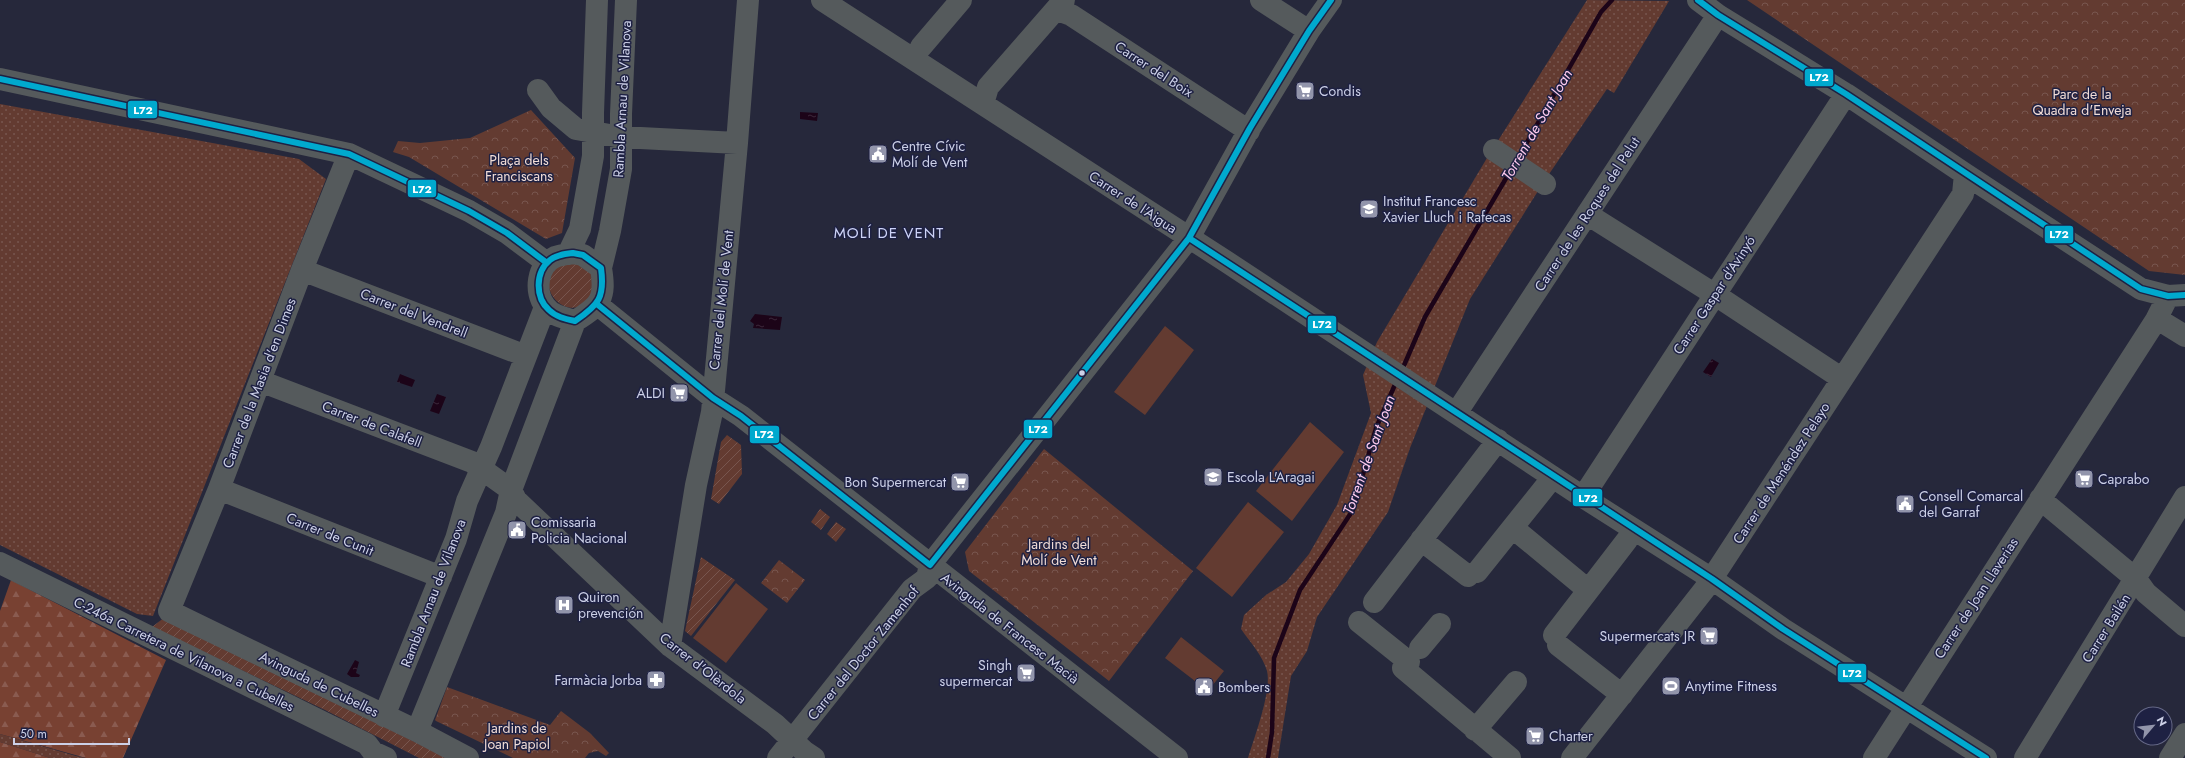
<svg xmlns="http://www.w3.org/2000/svg" width="2185" height="758" font-family="Jost,sans-serif">
  <style>
    .grass { fill: url(#grass-dots) }
    .forest { fill: url(#forest-firs) }
    .park { fill: url(#park-crowns) }
    .garden { fill: url(#garden-furrows) }
    .pitch { fill: #633b31 }
    .water { fill: url(#water-ripples) }
    .lines { fill: none; stroke-linecap: round; stroke-linejoin: round }
    .stream { stroke: #1c0418; stroke-width: 4.5 }
    .minor { stroke: #555a5c; stroke-width: 22 }
    .bus-1-casing { stroke: #1e2143; stroke-width: 9 }
    .bus-1 { stroke: #00a9ce; stroke-width: 6 }
    .bus-dot { fill: #ccd0e7; stroke: #1e2143; stroke-width: 1.5 }
    .labels { text-anchor: middle; dominant-baseline: central; stroke-width: 3; stroke-linejoin: round; paint-order: stroke }
    .street-label { font-size: 14px; fill: #ccd0e7; stroke: #1e2143 }
    .poi-label { font-size: 14px; fill: #ccd0e7; stroke: #1e2143; text-anchor: start }
    .park-label { font-size: 14px; fill: #f1dcd6; stroke: #1e2143 }
    .water-label { font-size: 15px; font-style: italic; fill: #fecaed; stroke: #1e2143 }
    .neighbourhood-label { font-size: 15px; letter-spacing: 1px; fill: #cdd3f7; stroke: #1e2143 }
    .line-badge { stroke: #1e2143; stroke-width: 1.5 }
    .badge-label { font-size: 11px; text-anchor: middle; font-weight: bold; fill: #fff }
  </style>
  <defs>
    <pattern id="grass-dots" width="8" height="8" patternUnits="userSpaceOnUse"><rect width="8" height="8" fill="#633b31"/><path d="M2 2h.1M6 6h.1" fill="none" stroke="#78564f" stroke-width="1.8" stroke-linecap="round"/></pattern>
    <pattern id="forest-firs" width="22" height="20" patternUnits="userSpaceOnUse"><rect width="22" height="20" fill="#784132"/><path d="M5 1l3.5 6h-7zM16 11l3.5 6h-7z" fill="#8a5b50"/></pattern>
    <pattern id="park-crowns" width="20" height="18" patternUnits="userSpaceOnUse"><rect width="20" height="18" fill="#633b31"/><path d="M2 6a3 3 0 1 1 6 0M12 15a3 3 0 1 1 6 0" fill="none" stroke="#78564f"/></pattern>
    <pattern id="garden-furrows" width="10" height="10" patternUnits="userSpaceOnUse"><rect width="10" height="10" fill="#633b31"/><path d="M-1 1l2-2M0 10L10 0M9 11l2-2" fill="none" stroke="#78564f"/></pattern>
    <pattern id="water-ripples" width="26" height="14" patternUnits="userSpaceOnUse"><rect width="26" height="14" fill="#1c0418"/><path d="M2 4q2-2 4 0t4 0M15 11q2-2 4 0t4 0" fill="none" stroke="#3c283a"/></pattern>
  </defs>
  <rect width="100%" height="100%" fill="#26283b"/>
  <!-- grass -->
  <path class="grass" d="M1587,0l82,1 -55,92 -7,-4 -62,91 -75,119 -60,149 -22,64 -71,105 -10,34 -16,25 -13,82h-30c6,-20 24,-67 19,-87 -4,-15 -17,-29 -26,-42l3,-14 22,-20 20,-13 23,-28 28,-49 34,-92 -8,-38 14,-33 110,-184z
    M0,104l299,55 27,20 -173,437 -16,-2 -137,-69z
    M0,734l76,22 10,2h-36l-50,-16z"/>
  <!-- forest -->
  <path class="forest" d="M11,580l155,80 -43,98h-37l-86,-24v-123z
    M0,742l50,16h-50z"/>
  <!-- park -->
  <path class="park" d="M1747,0h438v275l-36,-4z
    M531,110l44,48 -13,75 -16,6 -137,-82 -16,-5 5,-11 22,2 50,-5z
    M1044,449l149,122 -84,110 -140,-110 -4,-19z
    M779,560l26,20 -18,23 -26,-20z
    M447,687l103,38 11,-14 29,22 19,20 -3,3 -8,-5 -9,2 -4,5h-72l-77,-37 -1,-1z"/>
  <!-- garden -->
  <path class="garden" d="M575,261l19,14 -3,23c-4,3 -9,8 -13,9 -16,5 -34,-14 -28,-29 1,-5 6,-10 9,-13z
    M727,435l14,10 1,29 -23,30 -8,-5 10,-57z
    M820,509l10,8 -9,13 -10,-8z
    M836,522l10,7 -10,13 -9,-8z
    M701,557l34,23 -44,56 -6,-5z
    M165,617l282,141h-28l-94,-48 -173,-83z"/>
  <!-- pitch -->
  <path class="pitch" d="M1165,326l29,24 -49,65 -31,-23z
    M1310,422l34,30 -52,69 -36,-30z
    M1248,502l36,30 -52,65 -36,-29z
    M736,583l32,26 -42,54 -33,-25z
    M1181,637l43,34 -16,20 -43,-33z"/>
  <!-- water -->
  <path class="water" d="M800,112l18,1 -1,8 -17,-2z
    M755,314l27,3 -2,13 -27,-2 1,-4 -4,-3z
    M1712,359l7,4 -8,14 -8,-5z
    M400,374l15,6 -3,7 -15,-5z
    M437,394l9,3 -7,17 -9,-3z
    M355,660l4,2 -3,11 4,2 -1,2h-8l-4,-3z"/>
  <g class="lines">
    <!-- stream -->
    <path class="stream" d="M1518,158l83,-146 11,-12
      M1402,370l23,-53 87,-149
      M1268,758l4,-26 2,-74 26,-68 53,-80 23,-82 21,-48"/>
    <!-- minor -->
    <path class="minor" d="M822,0l405,262 356,235 129,82 71,50 203,129
      M1261,0l48,31
      M1698,0l20,15 128,79 119,80 176,115 27,7 17,-1
      M1057,10l14,5 178,116
      M921,47l40,-47
      M0,79l349,75 120,57 38,22 40,30
      M538,90l13,18 25,21 45,8 116,6
      M983,104l5,-17 76,-87
      M1494,150l51,34
      M349,154l-47,116 -83,219 -50,122 248,120 51,27
      M1587,214l127,80 127,84
      M573,253l10,2 18,13c5,30 0,37 -26,53 -10,-3 -23,-5 -30,-15 -11,-14 -8,-41 10,-49 5,-2 13,-3 18,-4z
      M568,254l12,-25 13,-73v-43l4,-113
      M601,268l9,-37 11,-62v-55l5,-114
      M302,270l224,86
      M598,305l115,93 28,18 436,342
      M2164,323l21,13
      M260,381l212,81 39,28 5,10 154,146 105,78 30,28 9,6
      M1457,412l261,-397
      M219,489l222,88
      M1583,497l263,-403
      M2040,499l96,80 10,14 39,33
      M1513,528l75,62
      M1421,540l47,36
      M0,563l367,181 6,8 13,6
      M1477,572l76,-95
      M1374,602l124,-162
      M1359,622l50,40 -6,6 107,90
      M1554,635l73,-95
      M1558,645l64,50
      M670,646l26,-161 16,-73 25,-269 11,-143
      M1420,648l20,-24
      M384,716l72,-177 11,-38 24,-54 54,-140
      M1475,730l41,-48
      M417,731l89,-218 5,-23 64,-169
      M778,758l134,-169 15,-11 3,-13 259,-327 61,-110 59,-97 22,-31
      M1572,758l135,-172 256,-392 2,-20
      M1874,758l282,-438 12,-24
      M2025,758l160,-261
      M2170,758l15,-24"/>
    <!-- bus-1 casing -->
    <g class="bus-1-casing">
      <path id="bus-1" d="M1698,0l20,15 128,79 295,195 27,7 17,-1
        M0,79l349,75 120,57 38,22 40,30
        M1189,238l523,341 71,50 203,129
        M573,253l10,2 18,13c4,29 -2,37 -26,53 -9,-2 -19,-4 -26,-11 -14,-12 -14,-38 1,-50 6,-5 15,-6 23,-7z
        M598,305l115,93 28,18 189,149
        M930,565l259,-327 61,-110 59,-97 22,-31"/>
    </g>
    <!-- bus-1 -->
    <use href="#bus-1" class="bus-1"/>
  </g>
  <!-- icons -->
  <defs>
    <g id="supermarket-square" transform="scale(1)"><rect x="-9" y="-9" width="18" height="18" rx="4" fill="#9295ab" stroke="#1e2143"/><path d="M-6-5.5h2.5l.6 2H6L4.5 2H-2.5L-4.4-4H-6ZM-1.5 3.2a1.3 1.3 0 1 0 .1 0ZM3 3.2a1.3 1.3 0 1 0 .1 0Z" fill="#fff"/></g>
    <g id="civic-square" transform="scale(1)"><rect x="-9" y="-9" width="18" height="18" rx="4" fill="#9295ab" stroke="#1e2143"/><path d="M-.6-6.5H3V-4.5H.6V-3L4-1V1h2V6H-6V1h2V-1L-.6-3ZM-1.2 2.5V6h2.4V2.5Z" fill="#fff"/></g>
    <g id="school-square" transform="scale(1)"><rect x="-9" y="-9" width="18" height="18" rx="4" fill="#9295ab" stroke="#1e2143"/><path d="M0-5L7-2L0 1L-7-2ZM-4 1L0 2.5L4 1V4Q0 6-4 4Z" fill="#fff"/></g>
    <g id="hospital-square" transform="scale(1)"><rect x="-9" y="-9" width="18" height="18" rx="4" fill="#9295ab" stroke="#1e2143"/><path d="M-5-5h3v3.5h4V-5h3V5h-3V1.5h-4V5h-3Z" fill="#fff"/></g>
    <g id="pharmacy-square" transform="scale(1)"><rect x="-9" y="-9" width="18" height="18" rx="4" fill="#9295ab" stroke="#1e2143"/><path d="M-2-6h4v4h4v4h-4v4h-4v-4h-4v-4h4Z" fill="#fff"/></g>
    <g id="stadium-square" transform="scale(1)"><rect x="-9" y="-9" width="18" height="18" rx="4" fill="#9295ab" stroke="#1e2143"/><path d="M0-5a6.5 5 0 1 0 0 10a6.5 5 0 1 0 0-10ZM-3.5-1.8h7v3.6h-7Z" fill="#fff"/></g>
  </defs>
  <g fill-rule="evenodd">
    <use href="#supermarket-square" x="1305" y="91"/>
    <use href="#civic-square" x="878" y="154"/>
    <use href="#school-square" x="1369" y="209"/>
    <use href="#supermarket-square" x="679" y="393"/>
    <use href="#school-square" x="1213" y="477"/>
    <use href="#supermarket-square" x="2084" y="479"/>
    <use href="#supermarket-square" x="960" y="482"/>
    <use href="#civic-square" x="1905" y="504"/>
    <use href="#civic-square" x="517" y="530"/>
    <use href="#hospital-square" x="564" y="605"/>
    <use href="#supermarket-square" x="1709" y="636"/>
    <use href="#supermarket-square" x="1026" y="673"/>
    <use href="#pharmacy-square" x="656" y="680"/>
    <use href="#stadium-square" x="1671" y="686"/>
    <use href="#civic-square" x="1204" y="687"/>
    <use href="#supermarket-square" x="1535" y="736"/>
  </g>
  <!-- markers -->
  <circle class="bus-dot" cx="1082" cy="373" r="3.5"/>
  <g class="labels">
    <!-- street labels -->
    <g class="street-label">
      <text transform="translate(1154 69) rotate(33)">Carrer del Boix</text>
      <text transform="translate(622 99) rotate(-87)">Rambla Arnau de Vilanova</text>
      <text transform="translate(1133 202) rotate(33)">Carrer de l'Aigua</text>
      <text transform="translate(1587 214) rotate(-57)">Carrer de les Roques del Pelut</text>
      <text transform="translate(1714 295) rotate(-57)">Carrer Gaspar d'Avinyó</text>
      <text transform="translate(721 300) rotate(-84)">Carrer del Molí de Vent</text>
      <text transform="translate(414 313) rotate(21)">Carrer del Vendrell</text>
      <text transform="translate(259 383) rotate(-69)">Carrer de la Masia d'en Dimes</text>
      <text transform="translate(372 424) rotate(21)">Carrer de Calafell</text>
      <text transform="translate(1781 473) rotate(-57)">Carrer de Menéndez Pelayo</text>
      <text transform="translate(330 534) rotate(22)">Carrer de Cunit</text>
      <text transform="translate(433 593) rotate(-69)">Rambla Arnau de Vilanova</text>
      <text transform="translate(1976 598) rotate(-57)">Carrer de Joan Llaverias</text>
      <text transform="translate(1010 628) rotate(38)">Avinguda de Francesc Macià</text>
      <text transform="translate(2106 628) rotate(-58)">Carrer Bailén</text>
      <text transform="translate(863 653) rotate(-51)">Carrer del Doctor Zamenhof</text>
      <text transform="translate(184 654) rotate(26)">C-246a Carretera de Vilanova a Cubelles</text>
      <text transform="translate(703 668) rotate(38)">Carrer d'Olèrdola</text>
      <text transform="translate(319 684) rotate(26)">Avinguda de Cubelles</text>
    </g>
    <!-- poi labels -->
    <g class="poi-label">
      <text x="1319" y="91">Condis</text>
      <text x="892" y="146">Centre Cívic<tspan x="892" dy="16">Molí de Vent</tspan></text>
      <text x="1383" y="201">Institut Francesc<tspan x="1383" dy="16">Xavier Lluch i Rafecas</tspan></text>
      <text x="665" y="393" text-anchor="end">ALDI</text>
      <text x="1227" y="477">Escola L'Aragai</text>
      <text x="2098" y="479">Caprabo</text>
      <text x="946" y="482" text-anchor="end">Bon Supermercat</text>
      <text x="1919" y="496">Consell Comarcal<tspan x="1919" dy="16">del Garraf</tspan></text>
      <text x="531" y="522">Comissaria<tspan x="531" dy="16">Policia Nacional</tspan></text>
      <text x="578" y="597">Quiron<tspan x="578" dy="16">prevención</tspan></text>
      <text x="1695" y="636" text-anchor="end">Supermercats JR</text>
      <text x="1012" y="665" text-anchor="end">Singh<tspan x="1012" dy="16">supermercat</tspan></text>
      <text x="642" y="680" text-anchor="end">Farmàcia Jorba</text>
      <text x="1685" y="686">Anytime Fitness</text>
      <text x="1218" y="687">Bombers</text>
      <text x="1549" y="736">Charter</text>
    </g>
    <!-- park labels -->
    <g class="park-label">
      <text x="2082" y="94">Parc de la<tspan x="2082" dy="16">Quadra d'Enveja</tspan></text>
      <text x="519" y="160">Plaça dels<tspan x="519" dy="16">Franciscans</tspan></text>
      <text x="1059" y="544">Jardins del<tspan x="1059" dy="16">Molí de Vent</tspan></text>
      <text x="517" y="728">Jardins de<tspan x="517" dy="16">Joan Papiol</tspan></text>
    </g>
    <!-- water labels -->
    <g class="water-label">
      <text transform="translate(1537 125) rotate(-60)">Torrent de Sant Joan</text>
      <text transform="translate(1369 455) rotate(-70)">Torrent de Sant Joan</text>
    </g>
    <!-- neighbourhood labels -->
    <g class="neighbourhood-label">
      <text x="889" y="233">MOLÍ DE VENT</text>
    </g>
  </g>
  <g class="line-badge">
    <rect x="1804" y="68" width="30" height="19" rx="4" fill="#00a9ce"/>
    <rect x="127" y="100" width="31" height="19" rx="4" fill="#00a9ce"/>
    <rect x="407" y="179" width="30" height="19" rx="4" fill="#00a9ce"/>
    <rect x="2044" y="225" width="30" height="19" rx="4" fill="#00a9ce"/>
    <rect x="1307" y="315" width="30" height="19" rx="4" fill="#00a9ce"/>
    <rect x="1023" y="419" width="30" height="20" rx="4" fill="#00a9ce"/>
    <rect x="749" y="425" width="31" height="19" rx="4" fill="#00a9ce"/>
    <rect x="1572" y="488" width="31" height="19" rx="4" fill="#00a9ce"/>
    <rect x="1837" y="663" width="30" height="20" rx="4" fill="#00a9ce"/>
  </g>
  <g class="badge-label">
    <text x="1819" y="81">L72</text>
    <text x="143" y="114">L72</text>
    <text x="422" y="193">L72</text>
    <text x="2059" y="238">L72</text>
    <text x="1322" y="328">L72</text>
    <text x="1038" y="433">L72</text>
    <text x="764" y="438">L72</text>
    <text x="1588" y="502">L72</text>
    <text x="1852" y="677">L72</text>
  </g>
  <!-- north arrow -->
  <g transform="translate(2153 726) rotate(62)"><circle r="19" fill="#1e2143" stroke="#646785"/>
  <path d="M0-3L7 15L0 10L-7 15Z" fill="#9295ab"/>
  <text y="-6" font-size="11" font-weight="bold" text-anchor="middle" fill="#ccd0e7">N</text>
  </g>
  <!-- scale -->
  <path d="M14 738v6h115v-6" fill="none" stroke="#ccd0e7" stroke-width="2"/>
  <text x="20" y="738" font-size="12" fill="#ccd0e7" stroke="#1e2143" stroke-width="3" paint-order="stroke">50 m</text>
</svg>
